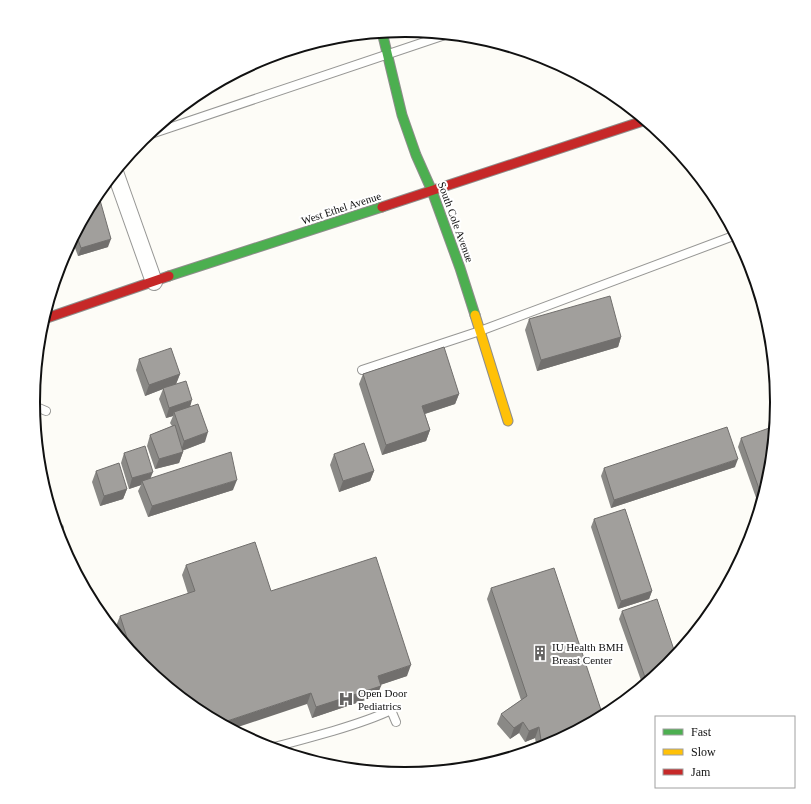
<svg xmlns="http://www.w3.org/2000/svg" width="811" height="804" font-family="Georgia,serif">
  <style>
    .lines { fill: none; stroke-linecap: round; stroke-linejoin: round }
    .lane-casing { stroke: #979795; stroke-width: 10 }
    .street-casing { stroke: #979795; stroke-width: 18 }
    .fast-casing { stroke: #8e8d8b; stroke-width: 11 }
    .slow-casing { stroke: #8e8d8b; stroke-width: 11 }
    .jam-casing { stroke: #8e8d8b; stroke-width: 11 }
    .lane { stroke: #fffffe; stroke-width: 8 }
    .street { stroke: #fffffe; stroke-width: 16 }
    .fast { stroke: #4caf50; stroke-width: 9 }
    .slow { stroke: #ffc107; stroke-width: 9 }
    .jam { stroke: #c62828; stroke-width: 9 }
    .wall { fill: #8a8986 }
    .shaded-wall { fill: #716f6d }
    .building { fill: #a19f9c; stroke: #716f6d }
    .labels { text-anchor: middle; dominant-baseline: central; stroke-width: 4; stroke-linejoin: round; paint-order: stroke }
    .street-label { font-size: 11px; fill: #111; stroke: #fff }
    .poi-label { font-size: 11px; fill: #111; stroke: #fff; text-anchor: start }
    .rim { fill: none; stroke: #111; stroke-width: 2 }
  </style>
  <rect width="100%" height="100%" fill="#fdfcf7"/>
  <g class="lines">
    <!-- lane casing -->
    <g class="lane-casing">
      <path id="lane" d="M148,135l300,-101
        M362,370l118,-39 256,-96
        M34,406l12,5
        M57,529l2,-1
        M270,748c21,-5 42,-11 63,-17 20,-6 40,-12 58,-21l5,12"/>
    </g>
    <!-- street casing -->
    <g class="street-casing">
      <path id="street" d="M115,172l39,110"/>
    </g>
    <!-- fast casing -->
    <g class="fast-casing">
      <path id="fast" d="M382,32l20,83 14,40 16,36 28,77 15,47
        M169,276l213,-69"/>
    </g>
    <!-- slow casing -->
    <g class="slow-casing">
      <path id="slow" d="M475,315l33,106"/>
    </g>
    <!-- jam casing -->
    <g class="jam-casing">
      <path id="jam" d="M382,207l264,-87
        M44,319l125,-43"/>
    </g>
    <!-- lane -->
    <use href="#lane" class="lane"/>
    <!-- street -->
    <use href="#street" class="street"/>
    <!-- fast -->
    <use href="#fast" class="fast"/>
    <!-- slow -->
    <use href="#slow" class="slow"/>
    <!-- jam -->
    <use href="#jam" class="jam"/>
  </g>
  <!-- wall -->
  <path class="wall" d="M96,195l12,52 -30,9 -6,-16z
    M529,319l92,18 -3,10 -81,24 -12,-41z
    M139,359l41,15 -4,10 14,23 15,35 -23,9 1,1 -4,11 -24,6 -8,-23 3,-11 22,-9 -2,-3 3,-7 -7,2 -7,-19 4,-10 -18,7 -9,-26z
    M363,374l96,20 -4,10 -30,10 5,16 -4,11 -44,14 -23,-71z
    M741,438l29,37 -10,34 -22,-62z
    M124,453l27,25 82,12 -85,27 -10,-26 3,-6 -12,4 -8,-26z
    M334,454l40,17 -4,10 -31,11 -9,-27z
    M735,467l-124,41 -10,-32 3,-8z
    M96,471l31,18 -4,10 -23,7 -8,-24z
    M594,519l58,72 -3,8 -31,10 -27,-82z
    M186,565l85,26 136,85 -27,9 -3,11 -65,22 -5,-14 -165,-39 -22,-27 -4,-12 4,-10 68,-22 -6,-19z
    M491,588l57,158 -11,3 -2,-11 -10,4 -6,-9 -9,6 -13,-15 4,-10 20,-14 -34,-101z
    M622,611l46,54 -25,21 -24,-67z"/>
  <!-- shaded-wall -->
  <path class="shaded-wall" d="M111,239l-3,8 -30,9 3,-8z
    M621,337l-3,10 -81,24 4,-11z
    M180,374l-4,10 -31,12 4,-11z
    M459,394l-4,10 -37,12 4,-10z
    M192,400l-3,11 -15,1 -1,4 -7,2 3,-10z
    M430,430l-4,11 -44,14 4,-10z
    M208,432l-3,10 -24,9 3,-10z
    M183,452l-4,11 -24,6 4,-10z
    M738,459l-3,8 -124,41 3,-8z
    M374,471l-4,10 -31,11 4,-11z
    M153,472l-4,10 -7,-1 -1,4 -12,4 3,-11z
    M237,480l-4,10 -85,27 4,-11z
    M127,489l-4,10 -23,7 4,-10z
    M652,591l-3,8 -31,10 3,-8z
    M411,665l-4,11 -33,11 4,-11z
    M381,686l-4,10 -65,22 4,-11z
    M311,693l-4,11 -75,25 -11,-6z
    M523,722l-4,11 -9,6 4,-11z
    M539,727l-4,11 -10,4 4,-11z"/>
  <!-- building -->
  <path class="building" d="M98,193l13,46 -30,9 -5,-14 20,-39z
    M610,296l11,41 -80,23 -12,-41z
    M444,347l15,47 -37,12 8,24 -44,15 -23,-71z
    M171,348l9,26 -31,11 -10,-26z
    M186,381l6,19 -23,8 -6,-20z
    M198,404l10,28 -24,9 -10,-29z
    M175,425l8,27 -24,7 -9,-24z
    M775,426l-5,49 -7,25 -22,-62z
    M727,427l11,32 -124,41 -10,-32z
    M364,443l10,28 -31,10 -9,-27z
    M145,446l8,26 -21,6 -8,-25z
    M231,452l6,28 -85,26 -10,-25z
    M119,463l8,26 -23,7 -8,-25z
    M625,509l27,82 -31,10 -27,-82z
    M255,542l16,49 105,-34 35,108 -33,11 3,10 -65,21 -5,-14 -90,30 -22,-12 -57,-46 -10,-12 -12,-37 75,-25 -9,-26z
    M554,568l49,148 -55,30 -6,1 -3,-20 -10,4 -6,-9 -9,6 -13,-14 26,-18 -36,-108z
    M657,599l19,57 -8,9 -21,18 -25,-72z"/>
  <!-- icons -->
  <defs>
    <g id="building-bare" transform="scale(1.2)"><path d="M-4-6H4V6H1V3H-1V6H-4ZM-2.5-4.3h1.7v1.8h-1.7ZM.8-4.3h1.7v1.8H.8ZM-2.5-1h1.7V.8h-1.7ZM.8-1h1.7V.8H.8Z" fill="#646362" stroke="#fff" stroke-width="2.5" paint-order="stroke"/></g>
    <g id="hospital-bare" transform="scale(1.2)"><path d="M-5-5h3v3.5h4V-5h3V5h-3V1.5h-4V5h-3Z" fill="#646362" stroke="#fff" stroke-width="2.5" paint-order="stroke"/></g>
  </defs>
  <g fill-rule="evenodd">
    <use href="#building-bare" x="540" y="653"/>
    <use href="#hospital-bare" x="346" y="699"/>
  </g>
  <g class="labels">
    <!-- street labels -->
    <g class="street-label">
      <text transform="translate(341 208) rotate(-18)">West Ethel Avenue</text>
      <text transform="translate(456 222) rotate(70)">South Cole Avenue</text>
    </g>
    <!-- poi labels -->
    <g class="poi-label">
      <text x="552" y="647">IU Health BMH<tspan x="552" dy="13">Breast Center</tspan></text>
      <text x="358" y="693">Open Door<tspan x="358" dy="13">Pediatrics</tspan></text>
    </g>
  </g>
  <!-- crop -->
  <path d="M0 0H811V804H0ZM40 402a365 365 0 1 1 730 0a365 365 0 1 1-730 0Z" fill="#fff" fill-rule="evenodd"/>
  <path class="rim" d="M40 402a365 365 0 1 1 730 0a365 365 0 1 1-730 0Z"/>
  <!-- legend -->
  <rect x="655" y="716" width="140" height="72" fill="#ffffff" stroke="#a0a0a0"/>
  <rect x="663" y="729" width="20" height="6" fill="#4caf50" stroke="#a0a0a0"/>
  <text x="691" y="736" font-size="12" fill="#111111">Fast</text>
  <rect x="663" y="749" width="20" height="6" fill="#ffc107" stroke="#a0a0a0"/>
  <text x="691" y="756" font-size="12" fill="#111111">Slow</text>
  <rect x="663" y="769" width="20" height="6" fill="#c62828" stroke="#a0a0a0"/>
  <text x="691" y="776" font-size="12" fill="#111111">Jam</text>
</svg>
